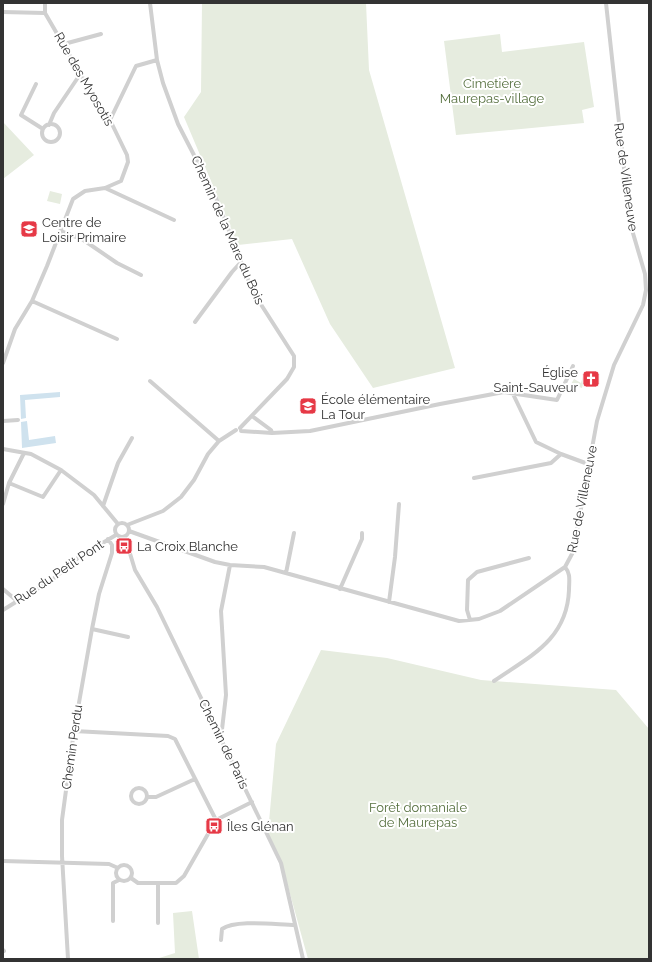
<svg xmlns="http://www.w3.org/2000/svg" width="652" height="962" font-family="Raleway,sans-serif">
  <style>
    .green { fill: #e6ecdf }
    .water { fill: #cfe2ee }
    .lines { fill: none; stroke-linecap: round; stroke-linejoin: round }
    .minor { stroke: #d0d0d0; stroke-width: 4 }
    .labels { text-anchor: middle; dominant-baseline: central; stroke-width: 4; stroke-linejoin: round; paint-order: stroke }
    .street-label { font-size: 13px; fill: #333; stroke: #fff }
    .park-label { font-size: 13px; fill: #56703f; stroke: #fff }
    .poi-label { font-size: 13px; fill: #333; stroke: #fff; text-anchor: start }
  </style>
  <rect width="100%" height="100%" fill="#fff"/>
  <!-- green -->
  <path class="green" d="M202,3h164l3,67 86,298 -82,20 -43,-64 -38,-85 -54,6 -54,-128 17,-25z
    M500,34l2,18 82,-10 10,65 -12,3 2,13 -128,12 -12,-94z
    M3,122l31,33 -31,24z
    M50,191l12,3 -2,10 -13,-3z
    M583,376h2l-3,12 -11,-4 3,-5 7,4z
    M321,650l66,8 94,22 135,10 33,39v230h-341l-24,-87 -16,-39 8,-89z
    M192,911l7,48h-62h19l19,-6 -2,-40z"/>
  <!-- water -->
  <path class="water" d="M60,392v5l-35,3 1,18 -5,1 -1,-24z
    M27,421l2,19 26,-4 1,7 -34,5 -1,-26z"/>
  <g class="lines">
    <!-- minor -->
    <path class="minor" d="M150,3l7,57 6,23 15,41 38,74 37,94 41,64v11l-7,12 -47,49
      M3,12l42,1
      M64,44l37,-10
      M36,84l-15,31 22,14
      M110,120l26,-54 21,-6
      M42 133a9 9 0 1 1 18 0a9 9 0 1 1-18 0Z
      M49,125l5,-12 27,-40
      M105,188l69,32
      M60,231l22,8 35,24 24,12
      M32,301l85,38
      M195,322l37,-50 9,-10
      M3,363l12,-34 17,-28 15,-35 26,-67 12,-8 20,-3 16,-7 7,-19 -1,-7 -17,-35 -4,-2 -61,-105v-10
      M150,381l69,60
      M513,394l23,48 25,12 27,10
      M252,416l19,14 1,3
      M3,421l15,-1
      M241,431l31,2 38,-2 130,-27 64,-12 53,8 16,-34
      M3,449l28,5 30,16 33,25 24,29
      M474,478l77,-15 10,-9
      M9,483l34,14 18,-27
      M3,504l6,-21 15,-30
      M103,506l15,-43 14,-25
      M115 530a7 7 0 1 1 14 0a7 7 0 1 1-14 0Z
      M127,525l36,-14 18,-14 13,-17 14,-26 11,-13 17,-11
      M129,531l86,31 15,3 34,2 195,54 20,-2 21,-8 65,-44 8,-15 24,-131 17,-56 29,-60 3,-15 -1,-16 -15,-51 -24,-220
      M125,537l10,33 22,37 124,256 22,96
      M286,573l8,-40
      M3,589l14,12
      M340,589l22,-50v-6
      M389,602l6,-45 4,-53
      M3,610l50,-31 26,-22 37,-22
      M470,620l-3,-10 1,-30 9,-8 52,-14
      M92,629l36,8
      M494,681c36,-25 73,-41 75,-91 0,-9 2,-16 -4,-23
      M74,731l94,5 7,3 41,81
      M221,738l5,-43 -5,-84 9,-46
      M131 796a8 8 0 1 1 16 0a8 8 0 1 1-16 0Z
      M148,797h8l39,-18
      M3,861l106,3 9,4
      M116 873a8 8 0 1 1 16 0a8 8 0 1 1-16 0Z
      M131,878l7,5h38l8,-7 32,-56 36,-18
      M113,921v-38l6,-3
      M158,923v-40
      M221,940l1,-11c14,-10 56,-4 73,-4
      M3,950l1,1
      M68,959l-6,-103v-36l12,-89 18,-102 7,-35 13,-41v-8l-4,-6"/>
  </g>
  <!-- icons -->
  <defs>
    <g id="school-square" transform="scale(0.9)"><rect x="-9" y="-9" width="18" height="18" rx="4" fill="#e63946" stroke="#fff"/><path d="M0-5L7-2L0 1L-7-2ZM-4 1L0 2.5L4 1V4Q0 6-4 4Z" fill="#fff"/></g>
    <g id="church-square" transform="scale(0.9)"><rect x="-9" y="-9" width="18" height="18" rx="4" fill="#e63946" stroke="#fff"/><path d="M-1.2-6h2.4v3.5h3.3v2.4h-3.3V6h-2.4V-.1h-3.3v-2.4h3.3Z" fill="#fff"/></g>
    <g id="bus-square" transform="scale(0.9)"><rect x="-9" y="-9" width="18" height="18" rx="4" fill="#e63946" stroke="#fff"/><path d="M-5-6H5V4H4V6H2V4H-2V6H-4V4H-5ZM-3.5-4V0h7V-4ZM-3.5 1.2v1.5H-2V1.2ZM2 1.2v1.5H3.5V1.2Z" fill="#fff"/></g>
  </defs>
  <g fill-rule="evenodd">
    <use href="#school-square" x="29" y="229"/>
    <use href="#church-square" x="591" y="379"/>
    <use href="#school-square" x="308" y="406"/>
    <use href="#bus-square" x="124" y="546"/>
    <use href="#bus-square" x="214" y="826"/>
  </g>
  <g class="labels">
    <!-- street labels -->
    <g class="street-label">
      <text transform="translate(84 79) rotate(60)">Rue des Myosotis</text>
      <text transform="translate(626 177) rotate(82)">Rue de Villeneuve</text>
      <text transform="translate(228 230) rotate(66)">Chemin de la Mare du Bois</text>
      <text transform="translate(582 499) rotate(-79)">Rue de Villeneuve</text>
      <text transform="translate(59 572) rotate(-34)">Rue du Petit Pont</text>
      <text transform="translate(224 744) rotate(64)">Chemin de Paris</text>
      <text transform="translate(72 747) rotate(-82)">Chemin Perdu</text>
    </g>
    <!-- park labels -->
    <g class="park-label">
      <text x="492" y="83">Cimetière<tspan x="492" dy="15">Maurepas-village</tspan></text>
      <text x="418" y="807">Forêt domaniale<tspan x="418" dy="15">de Maurepas</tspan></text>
    </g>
    <!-- poi labels -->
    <g class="poi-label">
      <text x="42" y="222">Centre de<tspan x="42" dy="15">Loisir Primaire</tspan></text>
      <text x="578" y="372" text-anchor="end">Église<tspan x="578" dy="15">Saint-Sauveur</tspan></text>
      <text x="321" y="399">École élémentaire<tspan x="321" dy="15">La Tour</tspan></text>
      <text x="137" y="546">La Croix Blanche</text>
      <text x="227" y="826">Îles Glénan</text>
    </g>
  </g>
  <!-- border -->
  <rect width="652" height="962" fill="none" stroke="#333333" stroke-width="8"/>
</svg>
